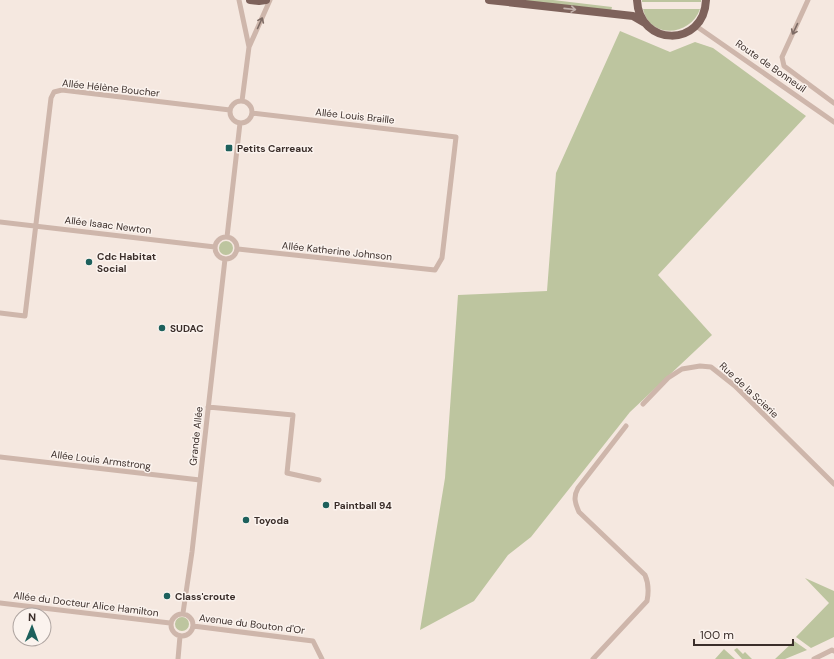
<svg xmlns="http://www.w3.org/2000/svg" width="834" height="659" font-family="'DM Sans',sans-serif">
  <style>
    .green { fill: #bdc59f }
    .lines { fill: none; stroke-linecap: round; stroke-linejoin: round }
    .minor { stroke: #ceb6ab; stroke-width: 5 }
    .primary { stroke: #7e625b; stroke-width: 8 }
    .oneway { stroke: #c3b2ac }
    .oneway2 { stroke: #7d6b64 }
    .poi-dot { fill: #1d605c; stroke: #fbf3ee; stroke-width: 1.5 }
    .labels { text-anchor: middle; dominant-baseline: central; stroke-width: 3; stroke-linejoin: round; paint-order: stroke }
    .street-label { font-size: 10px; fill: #3b2e2a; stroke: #fbf3ee }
    .poi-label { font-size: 10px; font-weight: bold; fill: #3b2e2a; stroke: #fbf3ee; text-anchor: start }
  </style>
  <rect width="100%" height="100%" fill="#f5e8e0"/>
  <!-- green -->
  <path class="green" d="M518,0h35l59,7 -1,4z
    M642,0h59v2h-59z
    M643,9h57c-9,27 -50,31 -57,0z
    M620,31l50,21 25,-10 18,6 93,68 -148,159 54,60 -82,77 -99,125 -23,18 -34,46 -54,29 25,-152 13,-183 89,-4 9,-118z
    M219 248a7 7 0 1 1 14 0a7 7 0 1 1-14 0Z
    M805,578l29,13v46l-23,11 -15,-11 33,-34z
    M175 624a7 7 0 1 1 14 0a7 7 0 1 1-14 0Z
    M794,641l13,9 -22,9h-10z
    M737,648l6,6 2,-2 7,7h-10l-8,-9z
    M724,649l1,1 10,9h-20z"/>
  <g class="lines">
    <!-- minor -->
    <path class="minor" d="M239,0l10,47
      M808,0l-26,57 2,9 50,37
      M696,26l138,96
      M242,101l7,-54 21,-47
      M230 112a11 11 0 1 1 22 0a11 11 0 1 1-22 0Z
      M0,222l215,25
      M215 248a11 11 0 1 1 22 0a11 11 0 1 1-22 0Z
      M227,237l13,-114
      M238,249l197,21 7,-12 14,-121 -204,-24
      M0,313l25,3 26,-218 3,-6 8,-2 168,20
      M643,404l25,-26 14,-9 18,-3 11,1 24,19 99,98
      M208,407l85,8 -6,58 32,7
      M0,457l200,23
      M0,603l170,20
      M183,613l9,-61 33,-293
      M171 625a11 11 0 1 1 22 0a11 11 0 1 1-22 0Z
      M193,626l120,15 9,18
      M178,659l2,-23
      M593,659l54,-58c2,-10 2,-17 -2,-26l-66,-63c-4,-9 -6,-15 -1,-24l48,-62
      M814,659l18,-9 2,1"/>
    <!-- primary -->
    <path class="primary" d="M250,0l9,1 7,-1
      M489,0l144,16 12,7
      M637,0c2,47 67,48 69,0"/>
  </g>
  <!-- one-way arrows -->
  <defs><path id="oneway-shaft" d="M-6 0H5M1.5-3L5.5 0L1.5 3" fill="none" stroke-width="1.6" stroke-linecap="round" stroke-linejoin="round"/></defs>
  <use class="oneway" href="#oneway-shaft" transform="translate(570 9) rotate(6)"/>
  <g class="oneway2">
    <use href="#oneway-shaft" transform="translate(260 23) rotate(-66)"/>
    <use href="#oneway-shaft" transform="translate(795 29) rotate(115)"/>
  </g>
  <!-- markers -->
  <g class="poi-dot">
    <rect x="225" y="144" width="8" height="8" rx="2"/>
    <circle cx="89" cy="262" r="4"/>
    <circle cx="162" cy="328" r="4"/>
    <circle cx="326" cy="505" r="4"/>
    <circle cx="246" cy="520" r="4"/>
    <circle cx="167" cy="596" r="4"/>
  </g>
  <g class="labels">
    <!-- street labels -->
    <g class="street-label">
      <text transform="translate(771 66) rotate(35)">Route de Bonneuil</text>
      <text transform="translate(111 88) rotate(6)">Allée Hélène Boucher</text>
      <text transform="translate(355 116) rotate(6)">Allée Louis Braille</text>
      <text transform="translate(108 225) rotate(7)">Allée Isaac Newton</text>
      <text transform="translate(337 251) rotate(6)">Allée Katherine Johnson</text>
      <text transform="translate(749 390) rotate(43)">Rue de la Scierie</text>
      <text transform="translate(196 436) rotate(-84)">Grande Allée</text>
      <text transform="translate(101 460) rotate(7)">Allée Louis Armstrong</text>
      <text transform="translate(86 604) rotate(7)">Allée du Docteur Alice Hamilton</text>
      <text transform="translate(252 624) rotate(7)">Avenue du Bouton d'Or</text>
    </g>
    <!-- poi labels -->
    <g class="poi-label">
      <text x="237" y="148">Petits Carreaux</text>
      <text x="97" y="256">Cdc Habitat<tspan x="97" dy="12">Social</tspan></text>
      <text x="170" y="328">SUDAC</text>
      <text x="334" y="505">Paintball 94</text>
      <text x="254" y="520">Toyoda</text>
      <text x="175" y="596">Class'croute</text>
    </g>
  </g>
  <!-- north arrow -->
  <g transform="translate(32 627) rotate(1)"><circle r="19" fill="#fbf3ee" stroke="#aea4a0"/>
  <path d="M0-3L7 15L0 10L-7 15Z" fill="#1d605c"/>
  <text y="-6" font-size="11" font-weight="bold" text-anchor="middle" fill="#3b2e2a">N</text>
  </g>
  <!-- scale -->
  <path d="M694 639v6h99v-6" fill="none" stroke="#3b2e2a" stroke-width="2"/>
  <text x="700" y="639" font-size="12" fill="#3b2e2a" stroke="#fbf3ee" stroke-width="3" paint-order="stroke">100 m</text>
</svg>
